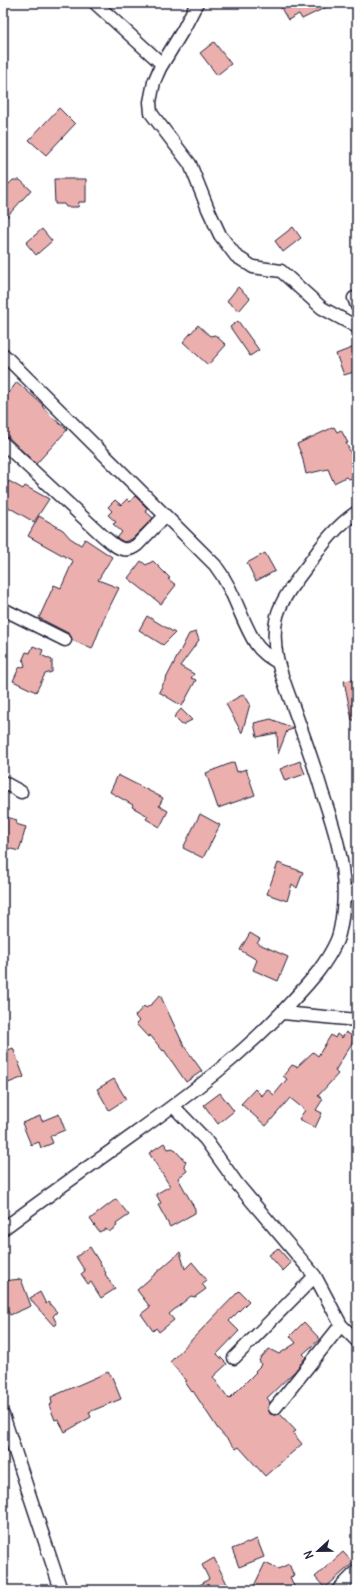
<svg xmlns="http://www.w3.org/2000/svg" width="360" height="1593" font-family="Delius,sans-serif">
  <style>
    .building { fill: #ebafae; stroke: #22223b }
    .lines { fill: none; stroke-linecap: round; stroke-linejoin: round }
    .minor-casing { stroke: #22223b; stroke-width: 15 }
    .minor { stroke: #fff; stroke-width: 12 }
  </style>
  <rect width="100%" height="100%" fill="#fff"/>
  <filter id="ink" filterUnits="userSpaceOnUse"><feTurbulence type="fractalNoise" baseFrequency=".025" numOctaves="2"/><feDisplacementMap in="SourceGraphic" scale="8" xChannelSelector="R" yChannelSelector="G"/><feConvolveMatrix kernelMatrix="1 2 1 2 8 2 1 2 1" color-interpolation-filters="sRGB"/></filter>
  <g filter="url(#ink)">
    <!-- building -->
    <path class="building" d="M278,3h57l-33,16 -3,-5 -11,6z
      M214,42l17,22 -14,11 -17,-22z
      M59,108l16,16 -29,31 -17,-15z
      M54,179h32v23h-7l-1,5h-12l-2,-3h-9z
      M13,180h7l11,10 -28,31v-31z
      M293,227l8,11 -18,14 -8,-11z
      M42,229l10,12 -16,14 -10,-12z
      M238,287l12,11 -11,13 -12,-10z
      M238,321l21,29 -9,6 -20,-29z
      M198,325l12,11 5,-1 11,10 -18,20 -25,-23z
      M357,346v25l-13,4 -8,-21z
      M17,382l26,23 -1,1 9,10 16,14 -31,34 -33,-32v-32z
      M334,427l3,5 4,-2 7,13h-2l11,23v10l-8,3 -3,-2 -12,6 -6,-14 -22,5 -4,-18 -5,-12z
      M9,481l14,8 2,-3 24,13 -15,23 -31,-18v-13z
      M135,496l12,12 -2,3 8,7 -21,21 -8,3 -7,-4 5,-6 -9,-8 3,-2 -8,-7 4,-4 -4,-4 7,-7 6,5 6,-6 3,3z
      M39,516l24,14 7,8 11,7 4,-6 27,18 -14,23 21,8 -14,28 -13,33 -20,-9 -1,-4 -3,-3 -29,-15 15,-33 7,3 12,-27 -45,-25z
      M265,553l10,18 -19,10 -9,-18z
      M141,561l5,4 7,-4 17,17 -2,1 8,6 -15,19 -33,-26z
      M147,616l28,17 -12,12 -24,-15z
      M196,632l3,8 -19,26 14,8 -3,4 5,2 -14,26 -23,-14 30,-58z
      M33,646l10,4 -2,5 11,5v12l-7,2 -9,18 -23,-11 6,-13 6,-2 -2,-7 3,-7 4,1z
      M357,679v41h-5l-8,-39z
      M244,694l6,10 -8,29 -16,-29z
      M181,709l11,11 -10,5 -8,-8z
      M271,719l22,9v1l-6,2 -9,23 -1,-21 -20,4 -3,-14z
      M300,761l5,13 -20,7 -5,-12z
      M234,762l3,10 9,-3 9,26 -37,13 -12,-35z
      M118,775l45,23 -4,8 9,5 -8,16 -14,-8 2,-3 -16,-9 1,-2 -23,-13z
      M200,814l20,11 -17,33 -20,-10z
      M3,816l14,4 -1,4 10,3 -7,24 -16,-4z
      M278,863l25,9 -6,16 -5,-4 -5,17 -20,-7z
      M250,933l10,6 -3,4 31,14 -10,24 -25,-11 4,-10 -17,-10z
      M160,995l24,51 18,25 -16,11 -22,-32 -1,1 -13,-16 -2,2 -12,-13 3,-3 -4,-5 9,-10 2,2 7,-5z
      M346,1032l9,6 -20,33 3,3 -20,22 5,3 -7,11 6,3 -7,15 -16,-9 6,-9 -15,-12 -24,28 -25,-22 14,-15 7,7 5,-7 7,6 13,-16 -4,-3 9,-11 5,2 16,-15 5,4 13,-21 4,3 2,-4 5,4z
      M13,1048l11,29 -21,8v-33z
      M114,1079l12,20 -17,11 -12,-21z
      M220,1093l14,18 -16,13 -14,-19z
      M59,1114l6,16 -15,6 3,7 -12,5 -2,-6 -8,3 -9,-22 18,-7 2,5z
      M164,1143l4,6 5,-1 13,14 -2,4 3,5 -9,7 17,31v4l-25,14 -12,-22 3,-2 -5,-9 14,-8 -21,-33z
      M116,1199l13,16 -13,9 1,2 -8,6 -3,-3 -7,3 -9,-13z
      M90,1247l16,26 -1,1 10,15 -14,9 -10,-16 -3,2 -7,-10 4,-3 -9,-14z
      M278,1248l13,15 -8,8 -14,-16z
      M180,1252l5,17 7,-7 15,18 -5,4 4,5 -11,8 -4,-1 -22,18 5,6 -15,12 -3,-4 -3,3 -12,-17 9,-7 -13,-17z
      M21,1279l10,27 -21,9 -7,-12v-22z
      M239,1291l10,10 -20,20 10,10 -22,23 10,10 -14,13 16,22 27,-27 -1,-1 6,-6 -2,-5 10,-11 10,5 17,-11 -6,-7 14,-14 16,17 -17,15 3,3 -11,14 -28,27 3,4 -2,5 2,7 4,1 6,-1 16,17 -3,2 9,11 -37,32 -26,-29 -3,2 -18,-20 -25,-38 -1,1 -7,-10 2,-1 -17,-19z
      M40,1292l6,12 2,-2 9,10 -4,4 4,8 -3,2 -20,-22 -4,-6z
      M108,1372l4,5 9,22 -32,13 2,5 -26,15 -7,-13 -3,1 -6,-15 3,-1 -1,-7z
      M257,1539l7,18 -25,10 -7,-18z
      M343,1552l10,11 -28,25 -10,-11z
      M214,1558l16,32h-38l17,-11 -7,-14z
      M265,1563l13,6 11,-5 5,12 -4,1 6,13h-44z"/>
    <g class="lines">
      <!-- minor casing -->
      <g class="minor-casing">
        <path id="minor" d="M95,3l67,61
          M197,3l-14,27 -23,38 -6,14 -4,20 1,11 39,51 18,45 12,26 16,21 17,11 28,4 41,37 35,19
          M354,298l3,8
          M3,354l212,211c20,26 25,54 41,79 5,8 13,13 21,18
          M3,443l99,92c11,9 21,21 35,10l28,-29
          M3,609l62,31
          M3,782l18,10
          M344,899l13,-11
          M283,1013l74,7
          M173,1106l32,33 33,46 77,91 26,49
          M3,1229c43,-32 87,-63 130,-94 57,-41 114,-83 161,-136 17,-18 33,-36 43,-59 4,-10 5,-21 6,-31 4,-41 -8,-79 -21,-117 -8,-28 -18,-55 -28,-83 -11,-30 -25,-60 -17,-93 5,-18 19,-35 31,-51 14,-20 28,-39 49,-53
          M234,1358l81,-82
          M275,1408l66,-83 16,16
          M3,1415l58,175
          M338,1590l19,-19"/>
      </g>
      <!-- minor -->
      <use href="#minor" class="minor"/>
    </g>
  </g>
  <!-- margin -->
  <rect width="360" height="1593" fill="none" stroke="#fff" stroke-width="16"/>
  <rect x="8" y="8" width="344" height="1577" fill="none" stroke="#22223b" stroke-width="1.5" filter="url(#ink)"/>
  <!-- north arrow -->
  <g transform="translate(318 1551) rotate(248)" stroke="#ffffff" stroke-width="3" paint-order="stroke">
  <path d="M0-3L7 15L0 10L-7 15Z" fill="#22223b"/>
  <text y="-6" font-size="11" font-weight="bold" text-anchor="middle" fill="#22223b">N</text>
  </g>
</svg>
